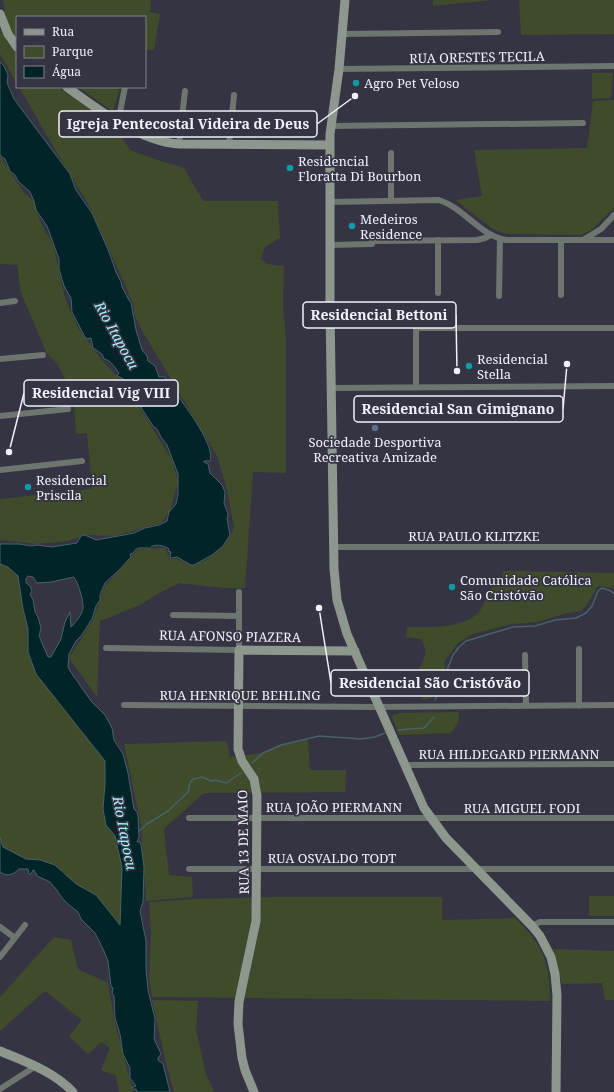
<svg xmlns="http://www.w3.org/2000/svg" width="614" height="1092" font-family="'Noto Serif',serif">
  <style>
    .green { fill: #404b2b }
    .water { fill: #002427; stroke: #486267; fill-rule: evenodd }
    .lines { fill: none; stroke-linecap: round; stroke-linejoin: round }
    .stream { stroke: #486267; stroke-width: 1.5 }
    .street { stroke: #6e746e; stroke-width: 6 }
    .secondary { stroke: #8e978e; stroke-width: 9 }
    .culture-dot { fill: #0f9aa8; stroke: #353443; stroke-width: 1.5 }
    .service-dot { fill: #5c6f8a; stroke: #353443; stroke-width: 1.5 }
    .labels { text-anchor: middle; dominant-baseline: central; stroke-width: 3.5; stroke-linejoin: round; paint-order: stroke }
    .street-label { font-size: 13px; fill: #f1f1fb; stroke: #353443 }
    .poi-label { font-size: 13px; fill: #f1f1fb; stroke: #353443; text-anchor: start }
    .water-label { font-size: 14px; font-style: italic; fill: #a4f4fd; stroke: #353443 }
    .leader { fill: none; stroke: #f1f1fb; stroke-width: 1.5 }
    .callout-dot { fill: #f1f1fb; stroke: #353443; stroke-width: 1.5 }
    .callout { fill: #353443; stroke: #f1f1fb; stroke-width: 1.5 }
    .callout-label { font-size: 14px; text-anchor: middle; font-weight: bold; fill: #f1f1fb }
  </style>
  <rect width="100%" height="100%" fill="#353443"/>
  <!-- green -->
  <path class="green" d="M3,0h148l-1,12 10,2 -6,36h-9v-33h-128v25l-11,-21z
    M433,0h60l-60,6z
    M519,0h95v34l-93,1z
    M0,29l10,16 7,7v32l-17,-30z
    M592,73h21l-2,25 -19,1z
    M19,87h39l58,41 14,22 28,10 26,8 19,33h75l2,37 -15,9 -4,12 6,5 17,2 -1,41 3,31v135l-33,-1 -8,116h-21l-45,-5 -20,10 -19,12 -40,16 -3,76 -28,-39 24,-38 12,-34 33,-37 27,-1 5,11h7l15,7 16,-7 14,-11 8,-11 4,-10 -7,-37 -10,-34 -76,-127 -7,-15 -1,-11 -43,-96 -36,-59z
    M79,87h41l-7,25z
    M614,100v108l-23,22 -10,5 -75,-1 -13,-5 -29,-22 -8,-7 26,-4 -8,-46 113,-2 6,-47z
    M0,156l24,37 10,8 2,9 8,20 9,14 12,54 12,28 27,37 13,13 15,19 40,65 6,22 -8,29 -9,12 -46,13 -30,-1 -16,6 -33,3 -36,-4v-41l92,-10 -5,-56 -11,1 -3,-41 -17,-31 -9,-8 -26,-61 -4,-28 -17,-1z
    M0,564l8,3 10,9 5,33 5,20v23l8,22 69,87 1,64 9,11 7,31 -2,59 -24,-31 -20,-11 -21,-19 -15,-5 -14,-1 -23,-12 -3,-10z
    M504,571l110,2v15l-16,-2 -12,20 -5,5 -13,2 -31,9 -25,2 -39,10 -15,9 -13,18 -1,12 -8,20 -5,5 -9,2 -1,-14 -4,-12c6,-15 13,-20 4,-35l-15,-2 1,-10c21,0 55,2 71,-14 6,-7 8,-17 13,-24 6,-8 8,-8 13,-18z
    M459,712l-1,11 -7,10 -52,2 -7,-18 1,-2 6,-2z
    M308,739l2,31h36l-1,22 -141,1 -40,36 5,46 23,2 1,20 -47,4 -5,-76 -17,-81 103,-3 3,16 33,-4 18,-8z
    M589,896h25v20h-25z
    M276,897h166v23l73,-2c28,27 35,44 35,83l-398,-4 -3,-19 2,-45 -2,-31 46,-3z
    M54,937l17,3 7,29 30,14 7,40 18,69h-14l-3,-16 -15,-6 9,-22 -9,-6 -13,12 -19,-18 13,-16 -37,-29 -45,40v-34z
    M553,949l61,2v49h-9l-3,-17 -40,1z
    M152,1000l46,1 -2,29 10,44 8,18h-40l-7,-24z"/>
  <!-- water -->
  <path class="water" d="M0,62l4,4 4,9 -1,8 7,16 56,75 6,16 16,23 17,39 7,20 5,10 1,5 7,13 2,3 5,27 6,20 5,6 1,5 7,5 4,11h6c1,2 1,4 2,6 2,4 7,8 10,12 9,12 39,52 33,66h-6v1l4,2 2,9 12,12 3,7 -1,11 4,11 -1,5 3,16 -7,11 -11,9 -18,10h-3l-14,-8 -5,1 -2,-2 1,-4 -3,-1 1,-2c-4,-3 -11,-5 -16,-3 -4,1 -1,3 -5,2 -7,0 -11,-2 -15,5l-3,1 1,3 -12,13 -14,13 -5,12v5l-4,6 -4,13 -11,17 -5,5 -7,13 -1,13 2,4 21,30 14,14 7,13 2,12 9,14 5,19 6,36 3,3 1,4 1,21 -2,5h3l1,3 3,22 -1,35 -3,9 6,30v28l2,21 7,29 -1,20 7,15 -3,4v2l5,4 7,28h-33l-1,-3h-4l-1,-1 5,-2 -6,-8v-10l-7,-14 -3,-20 -5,-16 -1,-22 -2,-3 1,-5 -2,-2 -3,-25 -4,-10 -9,-18 -14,-14 -3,-7 -9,-7 -7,-7 -6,-9 -6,-7 -13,-6 -3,-6h-1l-2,4h-2l-1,-5h-9c-6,6 -12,8 -19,3v-35l3,10 23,12 14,1 15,5 21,19 20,11 24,30 2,-58 -7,-31 -9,-11 -3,-16 2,-25v-23l-69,-87 -8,-22v-23l-5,-20 -5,-33 -10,-9 -8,-3v-20h19l12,2 6,-1 15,2 25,-4 4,-7 4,-1 11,5 28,-5 10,-2 11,-5 14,-3 8,-4 2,-9 7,-8 2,-9v-21l-11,-29 -6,-8 -4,-8 -4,-3 -11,-17 -1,-3 -19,-28 -5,-2 2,-3c-4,-5 -8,-13 -15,-14l-2,-5 -9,-6 -2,-10 -5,1 -14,-27 -1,-14 -7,-12 -5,-17v-10l-12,-33 -11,-16 -2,-9 -4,-9 -12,-11 -3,-6 -5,-4 -5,-12 -5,-4zM28,576l5,1 4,6 14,-1 23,-5c4,5 10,25 9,31 -1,7 -7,14 -12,19l-1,-15 -5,10 -4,17 -10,18h-3l-9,-21 2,-8 -3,-11 -3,-5 -2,-12 -3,-6 2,-3 -2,-5 -4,-3v-4z"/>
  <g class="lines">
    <!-- stream -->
    <path class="stream" d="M435,700l18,-45 6,-8 7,-6 47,-14 22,-1 20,-6 21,-2 10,-5 6,-7 6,-15 4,-3 9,3 3,3
      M398,730l26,-2 10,-11
      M252,763l11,-10 18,-8 38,-9 42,3 14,-2 10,-4
      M139,831l8,-7 21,-13 20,-19 2,-9 3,-4 9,-2 9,4 4,-1 11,3 15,-10"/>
    <!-- street -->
    <path class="street" d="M343,34l155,-2
      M339,69l275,-3
      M118,122l7,-35
      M330,126l253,-3
      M179,144l6,-53
      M229,144l5,-49
      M391,153v47
      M330,202l109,-2c25,8 40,35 67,40h77l18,-11 13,-14
      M438,240v53
      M584,240h30
      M330,245l42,-1v-3l105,-1 8,-2 6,-3
      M561,295v-54
      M499,296l1,-57
      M0,303l15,-2
      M0,359l43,-4
      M416,387v-59h198
      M332,388l282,-2
      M0,416l68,-7
      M0,470l82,-9
      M335,547h279
      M173,615l66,1
      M106,648l133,2v-58
      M579,649v57
      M525,655l1,51
      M124,705l249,2 241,-2
      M405,765l209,-1
      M189,818h425
      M189,869h425
      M532,926l8,-4h74
      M0,927l15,11
      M0,957l25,-32
      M0,1089l36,-23"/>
    <!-- secondary -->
    <path class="secondary" d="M345,0l-6,69 -9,65v175l4,260 3,31 10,34 77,174 22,30 86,88 8,10 11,21 4,17 2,21 -1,97
      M0,14l8,20 9,13
      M67,87c30,22 74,55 112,57l151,1
      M0,1051c26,11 53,20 73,41
      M254,1092l-9,-22 -3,-12 -4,-34 1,-22 3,-15 14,-66 1,-125 -3,-17 -12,-18 -4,-12 1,-99 116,1"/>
  </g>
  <!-- markers -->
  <g class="culture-dot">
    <circle cx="356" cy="83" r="4"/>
    <circle cx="290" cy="168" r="4"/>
    <circle cx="352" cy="226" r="4"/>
    <circle cx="469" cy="366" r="4"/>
    <circle cx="28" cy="487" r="4"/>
    <circle cx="452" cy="587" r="4"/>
  </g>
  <circle class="service-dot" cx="375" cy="428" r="4"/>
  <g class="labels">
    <!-- street labels -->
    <g class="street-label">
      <text transform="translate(477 57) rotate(-1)">RUA ORESTES TECILA</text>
      <text x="474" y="536">RUA PAULO KLITZKE</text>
      <text transform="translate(230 636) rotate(1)">RUA AFONSO PIAZERA</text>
      <text x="240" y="695">RUA HENRIQUE BEHLING</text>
      <text x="509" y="754">RUA HILDEGARD PIERMANN</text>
      <text x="334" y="807">RUA JOÃO PIERMANN</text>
      <text x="522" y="808">RUA MIGUEL FODI</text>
      <text transform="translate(243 842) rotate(-91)">RUA 13 DE MAIO</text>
      <text x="332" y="858">RUA OSVALDO TODT</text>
    </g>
    <!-- poi labels -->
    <g class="poi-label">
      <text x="364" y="83">Agro Pet Veloso</text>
      <text x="298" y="161">Residencial<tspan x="298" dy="15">Floratta Di Bourbon</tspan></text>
      <text x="360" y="219">Medeiros<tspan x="360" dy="15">Residence</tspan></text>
      <text x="477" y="359">Residencial<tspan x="477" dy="15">Stella</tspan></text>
      <text x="375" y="442" text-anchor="middle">Sociedade Desportiva<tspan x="375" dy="15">Recreativa Amizade</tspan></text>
      <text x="36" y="480">Residencial<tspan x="36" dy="15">Priscila</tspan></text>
      <text x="460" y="580">Comunidade Católica<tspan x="460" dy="15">São Cristóvão</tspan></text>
    </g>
    <!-- water labels -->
    <g class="water-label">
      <text transform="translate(117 335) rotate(61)">Rio Itapocu</text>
      <text transform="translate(125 833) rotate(79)">Rio Itapocu</text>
    </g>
  </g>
  <!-- callouts -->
  <path class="leader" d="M355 96L317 124M457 371L456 315M9 452L24 393M567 364L563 409M319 608L331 683"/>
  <g class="callout-dot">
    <circle cx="355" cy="96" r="4"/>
    <circle cx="457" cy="371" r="4"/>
    <circle cx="9" cy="452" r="4"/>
    <circle cx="567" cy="364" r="4"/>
    <circle cx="319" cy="608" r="4"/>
  </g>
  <g class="callout">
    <rect x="59" y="111" width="258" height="26" rx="4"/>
    <rect x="303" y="302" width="153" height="26" rx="4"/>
    <rect x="24" y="380" width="154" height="26" rx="4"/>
    <rect x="354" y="396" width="209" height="26" rx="4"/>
    <rect x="331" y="670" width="198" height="26" rx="4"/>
  </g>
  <g class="callout-label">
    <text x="188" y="129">Igreja Pentecostal Videira de Deus</text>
    <text x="379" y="320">Residencial Bettoni</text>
    <text x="101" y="398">Residencial Vig VIII</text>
    <text x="458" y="414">Residencial San Gimignano</text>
    <text x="430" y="688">Residencial São Cristóvão</text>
  </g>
  <!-- legend -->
  <rect x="16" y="16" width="130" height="72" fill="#353443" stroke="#80808d"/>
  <rect x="24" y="29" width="20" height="6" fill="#8e978e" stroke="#80808d"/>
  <text x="52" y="36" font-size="12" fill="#f1f1fb">Rua</text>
  <rect x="24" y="46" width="20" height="12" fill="#404b2b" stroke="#80808d"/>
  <text x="52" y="56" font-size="12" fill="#f1f1fb">Parque</text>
  <rect x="24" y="66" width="20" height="12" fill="#002427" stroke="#80808d"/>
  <text x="52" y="76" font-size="12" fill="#f1f1fb">Água</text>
</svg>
